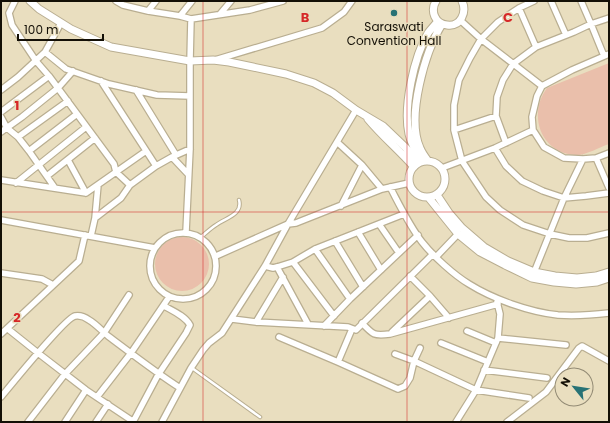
<svg xmlns="http://www.w3.org/2000/svg" width="610" height="423" font-family="Poppins,sans-serif">
  <style>
    .green { fill: #eabfab }
    .lines { fill: none; stroke-linecap: round; stroke-linejoin: round }
    .service-casing { stroke: #b9ae91; stroke-width: 4.5 }
    .minor-casing { stroke: #b9ae91; stroke-width: 8 }
    .tertiary-casing { stroke: #b9ae91; stroke-width: 9 }
    .service { stroke: #fff; stroke-width: 2.5 }
    .minor { stroke: #fff; stroke-width: 5.5 }
    .tertiary { stroke: #fff; stroke-width: 7 }
    .grid { fill: none; stroke: #d62828; stroke-width: 1; stroke-opacity: 0.55 }
    .poi-dot { fill: #277275; stroke: #e9debf; stroke-width: 1.5 }
    .labels { text-anchor: middle; dominant-baseline: central; stroke-width: 3; stroke-linejoin: round; paint-order: stroke }
    .poi-label { font-size: 12px; fill: #130f06; stroke: #e9debf }
    .grid-label { font-size: 13px; text-anchor: middle; font-weight: bold; fill: #d62828; stroke: #e9debf; stroke-width: 3; stroke-linejoin: round; paint-order: stroke }
  </style>
  <rect width="100%" height="100%" fill="#e9debf"/>
  <!-- green -->
  <path class="green" d="M609,63v81c-9,3 -23,11 -32,11 -36,-1 -50,-40 -30,-67z
    M155 264a27 27 0 1 1 54 0a27 27 0 1 1-54 0Z"/>
  <g class="lines">
    <!-- service casing -->
    <g class="service-casing">
      <path id="service" d="M201,237c5,-4 10,-9 15,-12 9,-7 27,-10 23,-25
        M192,368l68,49"/>
    </g>
    <!-- minor casing -->
    <g class="minor-casing">
      <path id="minor" d="M15,1l-6,12 3,12 24,36 13,15 65,88 2,8 30,-21
        M116,1l7,4 25,6 32,5 11,3 59,-9 33,-9
        M534,1l-15,7 -21,14 -17,17 -11,19 -11,22 -5,25v25l8,31 24,36 14,13 23,15 27,9 19,4h18l22,-5
        M551,1l15,34
        M581,1l10,23 13,32
        M519,8l17,39
        M148,11l8,-10
        M220,14l11,-13
        M180,16l12,-15
        M460,20l21,19 61,47
        M45,52l21,17 43,15 48,11 33,1
        M609,54l-37,16 -30,16 -5,10 -5,21 1,13 11,17 20,11 19,1 13,-1 13,-5
        M215,60l107,-32 22,-16 8,-11
        M101,81l55,85
        M1,90l17,-13 27,-25 16,-29
        M136,90l40,65
        M1,112l48,-36
        M1,117l6,11 11,9 11,14 26,37
        M454,130l42,-14
        M1,132l21,-15 36,-29 15,-17
        M18,137l50,-36
        M337,142l25,23 20,24
        M506,143l-10,-27 1,-19 6,-17 10,-16 23,-17 38,-15 17,-8 18,-6
        M495,148l11,18 16,15 21,10 21,7 22,-2 23,-3
        M29,151l48,-37
        M172,157l16,17
        M596,158l13,30
        M68,160l18,33
        M442,168l53,-20 38,-18
        M47,176l48,-38
        M1,180l85,13 30,-21 14,13 26,-19 16,-9 18,-8
        M16,183l70,-56
        M390,187c10,19 19,38 32,55 11,14 32,33 47,42 24,15 60,28 89,31 17,1 34,0 51,-2
        M341,206l21,-41
        M95,218l3,-33
        M1,220l154,28
        M379,224l20,29
        M186,232l4,-83v-88l1,-42
        M358,232l23,38
        M150 266a33 33 0 1 1 66 0a33 33 0 1 1-66 0Z
        M91,236l4,-18 26,-20 9,-13
        M335,241l28,46
        M315,249l35,50
        M216,256l72,-32 8,-1 86,-34 27,-6
        M436,257l22,-23
        M293,262l41,54
        M265,266l8,2 4,-1 16,-5 22,-13 89,-35
        M277,267l31,57
        M1,273l41,6 11,6
        M533,275l31,-77 19,-39
        M430,296l19,22
        M232,319l24,3 92,5 8,3 77,-76
        M256,322l27,-45
        M362,323c11,12 12,13 28,11l108,-30
        M324,326l26,-27 68,-64
        M8,329l30,24 48,37 48,32
        M467,331l29,12
        M392,332l38,-36 -20,-20
        M1,334l78,-73 6,-26
        M279,337l59,25 60,27 7,-3 5,-8 4,-17 6,-13
        M498,338l68,7
        M441,343l47,19
        M395,354l19,7 62,29 53,8
        M338,362l14,-33
        M484,370l63,8
        M1,397c10,-12 64,-79 74,-81 6,-1 10,1 14,4 7,4 13,11 19,16 24,18 47,36 72,52
        M97,397l34,-44 38,-56
        M28,422l37,-48 39,-41 25,-38
        M65,422l21,-32
        M96,422l12,-18
        M133,422l25,-47 28,-42 4,-8c-5,-9 -17,-14 -26,-19
        M162,422l29,-54 12,-18 6,-7 13,-10 43,-67 23,-42 68,-114
        M456,422l20,-32 22,-52 2,-24 -3,-12
        M507,422l39,-30 33,-44 3,-2 27,15"/>
    </g>
    <!-- tertiary casing -->
    <g class="tertiary-casing">
      <path id="tertiary" d="M30,1l9,8 32,20 40,18 79,14 23,-1 16,2 57,12 28,9 19,10 23,17 27,16 23,22 12,15
        M436,1c-6,10 -1,23 11,24 14,2 20,-13 15,-24
        M368,119c14,17 31,31 46,48
        M409 179a18 18 0 1 1 36 0a18 18 0 1 1-36 0Z
        M423,161c-6,-8 -12,-17 -14,-27 -6,-27 5,-77 19,-101 3,-4 7,-8 10,-12
        M428,161c-3,-4 -6,-8 -8,-13 -14,-31 5,-96 22,-124
        M437,195l12,18 13,15 22,19 24,14 26,11 21,4 22,2 19,-2 13,-4
        M429,198l29,36 22,18 25,13 27,13 22,4 22,2 21,-2 12,-4"/>
    </g>
    <!-- service -->
    <use href="#service" class="service"/>
    <!-- minor -->
    <use href="#minor" class="minor"/>
    <!-- tertiary -->
    <use href="#tertiary" class="tertiary"/>
  </g>
  <!-- grid -->
  <path class="grid" d="M203,1v421M407,1v421M1,212h608"/>
  <!-- markers -->
  <circle class="poi-dot" cx="394" cy="13" r="4"/>
  <g class="labels">
    <!-- poi labels -->
    <g class="poi-label">
      <text x="394" y="26">Saraswati<tspan x="394" dy="14">Convention Hall</tspan></text>
    </g>
  </g>
  <g class="grid-label">
    <text x="305" y="22">B</text>
    <text x="508" y="22">C</text>
    <text x="17" y="110">1</text>
    <text x="17" y="322">2</text>
  </g>
  <!-- border -->
  <rect width="610" height="423" fill="none" stroke="#130f06" stroke-width="4"/>
  <!-- north arrow -->
  <g transform="translate(574 387) rotate(300)"><circle r="19" fill="#e9debf" stroke="#938b75"/>
  <path d="M0-3L7 15L0 10L-7 15Z" fill="#277275"/>
  <text y="-6" font-size="11" font-weight="bold" text-anchor="middle" fill="#130f06">N</text>
  </g>
  <!-- scale -->
  <path d="M18 34v6h85v-6" fill="none" stroke="#130f06" stroke-width="2"/>
  <text x="24" y="34" font-size="12" fill="#130f06" stroke="#e9debf" stroke-width="3" paint-order="stroke">100 m</text>
</svg>
